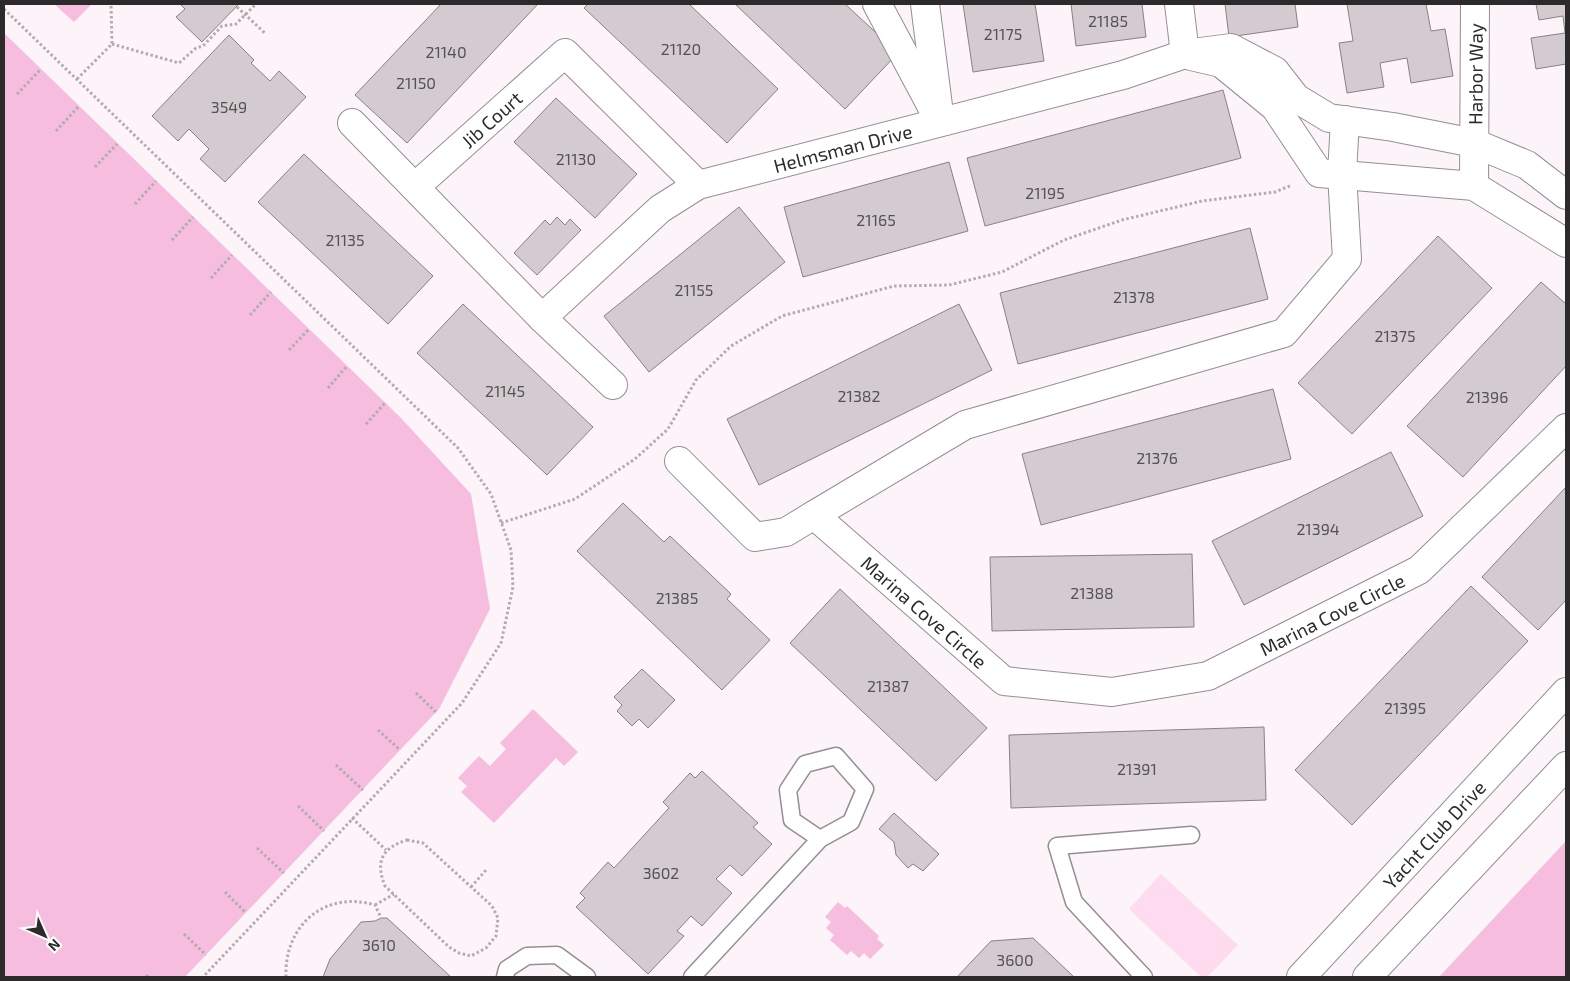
<svg xmlns="http://www.w3.org/2000/svg" width="1570" height="981" font-family="'Exo 2',sans-serif">
  <style>
    .green { fill: #ffdbef }
    .water { fill: #f6bdde }
    .building { fill: #d3cbcf; stroke: #888285 }
    .lines { fill: none; stroke-linecap: round; stroke-linejoin: round }
    .service-casing { stroke: #958e92; stroke-width: 19 }
    .minor-casing { stroke: #958e92; stroke-width: 30 }
    .tertiary-casing { stroke: #958e92; stroke-width: 30 }
    .path { stroke: #b2acaf; stroke-width: 3; stroke-dasharray: 2.5 2.5; stroke-linecap: butt }
    .service { stroke: #fff; stroke-width: 16 }
    .minor { stroke: #fff; stroke-width: 28 }
    .tertiary { stroke: #fff; stroke-width: 28 }
    .labels { text-anchor: middle; dominant-baseline: central; stroke-width: 4.5; stroke-linejoin: round; paint-order: stroke }
    .number-label { font-size: 16px; fill: #565254 }
    .street-label { font-size: 19px; fill: #2d2a2b; stroke: #fff }
  </style>
  <rect width="100%" height="100%" fill="#fcf4f8"/>
  <!-- green -->
  <path class="green" d="M1161,874l77,71 -31,32h-6l-72,-68z"/>
  <!-- water -->
  <path class="water" d="M54,4h38l-18,18z
    M4,33l396,384 71,77 19,115 -51,100 -254,268h-181z
    M533,709l45,43 -14,14 -8,-8 -62,65 -33,-31 6,-6 -9,-8 21,-22 11,10 16,-17 -6,-6z
    M1566,841v136h-127z
    M838,902l7,6 2,-2 32,30 -2,3 7,6 -14,14 -6,-6 -5,5 -8,-7 -4,4 -17,-15 4,-5 -8,-7 5,-6 -6,-5z"/>
  <!-- building -->
  <path class="building" d="M180,4h59l-37,38 -26,-25 9,-8z
    M441,4h97l-131,139 -52,-48z
    M588,4h101l89,85 -51,54 -143,-135z
    M735,4h110l53,49 -53,56z
    M963,4h72l9,57 -71,11z
    M1071,4h71l4,33 -70,9z
    M1225,4h70l3,23 -69,10z
    M1347,4h79l5,27 14,-2 8,47 -42,7 -4,-25 -27,5 4,24 -37,6 -8,-50 14,-2z
    M1536,4h30v60l-30,5 -5,-31 34,-5 -2,-17 -24,4z
    M229,35l25,25 -3,3 19,18 9,-10 27,26 -81,85 -25,-23 9,-10 -20,-20 -11,12 -26,-25z
    M1223,90l18,68 -256,68 -18,-68z
    M556,98l81,76 -42,44 -81,-76z
    M304,154l129,122 -45,48 -130,-122z
    M949,162l19,69 -165,46 -19,-70z
    M739,207l46,55 -136,110 -45,-56z
    M557,217l8,8 5,-6 11,11 -44,45 -23,-22 31,-33 5,5z
    M1250,228l18,71 -250,65 -18,-71z
    M1438,236l54,52 -140,146 -54,-51z
    M1541,282l25,22v62l-103,111 -56,-51z
    M463,304l130,123 -46,48 -130,-122z
    M959,304l33,66 -233,115 -32,-66z
    M1273,389l18,70 -250,66 -19,-71z
    M1391,452l32,64 -179,89 -32,-64z
    M1566,487v113l-28,30 -56,-53z
    M623,503l41,39 6,-6 61,58 -4,5 43,41 -48,50 -145,-139z
    M1192,554l2,73 -202,4 -2,-74z
    M1471,586l57,55 -176,184 -57,-55z
    M840,589l147,139 -51,53 -146,-138z
    M642,669l33,31 -27,28 -9,-9 -7,7 -15,-15 5,-6 -8,-8z
    M1264,727l2,73 -255,8 -2,-73z
    M702,771l56,52 -5,4 19,17 -30,32 -12,-11 -14,14 16,14 -30,33 -11,-10 -14,15 7,5 -36,38 -72,-67 9,-9 -5,-5 28,-31 6,6 55,-60 -6,-6 27,-29 5,5z
    M894,813l45,41 -16,17 -10,-7 -5,4 -12,-13 -2,-13 -15,-13z
    M381,918h6l64,59h-128l7,-18 31,-37 14,-1z
    M1033,938l41,39h-117l34,-36z"/>
  <g class="lines">
    <!-- service casing -->
    <g class="service-casing">
      <path id="service" d="M505,977l2,-8 20,-13 30,-1 30,22
        M692,977l128,-138 31,-17 14,-33 -29,-33 -31,8 -17,26 4,30 28,19
        M1144,977l-70,-75 -17,-56 134,-11"/>
    </g>
    <!-- minor casing -->
    <g class="minor-casing">
      <g id="minor">
        <path d="M877,4l63,118"/>
        <path d="M925,4l13,102"/>
        <path d="M1179,4l6,50"/>
        <path d="M1191,56l30,7 54,44 44,66 155,13 92,57"/>
        <path id="s1" d="M1345,120l-3,54 5,85 -63,74 -319,92 -151,90 190,166 108,11 96,-16 211,-106 147,-142"/>
        <path d="M352,123l190,195 71,67"/>
        <path id="s2" d="M1474,186l1,-182"/>
        <path id="s3" d="M415,187l150,-134 133,132"/>
        <path id="s4" d="M542,318l118,-109 38,-24 425,-110 62,-21 46,-6 44,23 21,27 33,20 64,9 81,16 53,22 39,30"/>
        <path d="M679,461l76,76 31,-5 28,-17"/>
      </g>
    </g>
    <!-- tertiary casing -->
    <g class="tertiary-casing">
      <g id="tertiary">
        <path id="s5" d="M1301,977l265,-285"/>
        <path d="M1367,977l199,-211"/>
      </g>
    </g>
    <!-- path -->
    <path class="path" d="M237,7l29,27
      M4,9l454,439 33,46 20,56 2,37 -12,56 -39,60 -259,274
      M112,44l67,19 17,-15 7,-2 19,-20 14,-2 20,-20
      M77,79l35,-35 -1,-40
      M17,94l24,-25
      M56,131l23,-25
      M95,167l22,-23
      M135,204l21,-23
      M172,240l21,-23
      M211,278l21,-23
      M250,315l21,-23
      M289,350l20,-21
      M328,388l19,-22
      M366,424l19,-21
      M501,523l74,-24 60,-40 33,-30 28,-49 35,-34 51,-30 112,-30 55,-1 53,-13 62,-32 58,-20 80,-19 73,-9 17,-7
      M416,693l20,19
      M378,730l22,20
      M336,765l27,25
      M298,806l26,25
      M352,818l34,32
      M407,840l16,3 69,63 6,12 -2,18 -10,12 -15,8 -12,-3 -10,-6 -64,-61c-10,-25 -3,-38 22,-46z
      M257,848l27,25
      M471,887l15,-17
      M225,892l21,21
      M375,905l19,-11
      M184,934l22,21
      M146,975l2,2
      M286,977c-2,-51 38,-87 89,-72l6,13"/>
    <!-- service -->
    <use href="#service" class="service"/>
    <!-- minor -->
    <use href="#minor" class="minor"/>
    <!-- tertiary -->
    <use href="#tertiary" class="tertiary"/>
  </g>
  <g class="labels">
    <!-- number labels -->
    <g class="number-label">
      <text x="1108" y="20">21185</text>
      <text x="1003" y="33">21175</text>
      <text x="681" y="48">21120</text>
      <text x="446" y="51">21140</text>
      <text x="416" y="82">21150</text>
      <text x="229" y="106">3549</text>
      <text x="576" y="158">21130</text>
      <text x="1045" y="192">21195</text>
      <text x="876" y="219">21165</text>
      <text x="345" y="239">21135</text>
      <text x="694" y="289">21155</text>
      <text x="1134" y="296">21378</text>
      <text x="1395" y="335">21375</text>
      <text x="505" y="390">21145</text>
      <text x="859" y="395">21382</text>
      <text x="1487" y="396">21396</text>
      <text x="1157" y="457">21376</text>
      <text x="1318" y="528">21394</text>
      <text x="1092" y="592">21388</text>
      <text x="677" y="597">21385</text>
      <text x="888" y="685">21387</text>
      <text x="1405" y="707">21395</text>
      <text x="1137" y="768">21391</text>
      <text x="661" y="872">3602</text>
      <text x="379" y="944">3610</text>
      <text x="1015" y="959">3600</text>
    </g>
    <!-- street labels -->
    <g class="street-label">
      <text stroke="none"><textPath href="#s2" startOffset="112">Harbor Way</textPath></text>
      <text stroke="none"><textPath href="#s3" startOffset="102">Jib Court</textPath></text>
      <text stroke="none"><textPath href="#s4" startOffset="355">Helmsman Drive</textPath></text>
      <text stroke="none"><textPath href="#s1" startOffset="891">Marina Cove Circle</textPath></text>
      <text stroke="none"><textPath href="#s1" startOffset="1341">Marina Cove Circle</textPath></text>
      <text stroke="none"><textPath href="#s5" startOffset="195">Yacht Club Drive</textPath></text>
    </g>
  </g>
  <!-- border -->
  <rect width="1570" height="981" fill="none" stroke="#2d2a2b" stroke-width="10"/>
  <!-- north arrow -->
  <g transform="translate(45 936) rotate(135)" stroke="#ffffff" stroke-width="4" paint-order="stroke">
  <path d="M0-4L9 19L0 12L-9 19Z" fill="#2d2a2b"/>
  <text y="-8" font-size="14" font-weight="bold" text-anchor="middle" fill="#2d2a2b">N</text>
  </g>
</svg>
